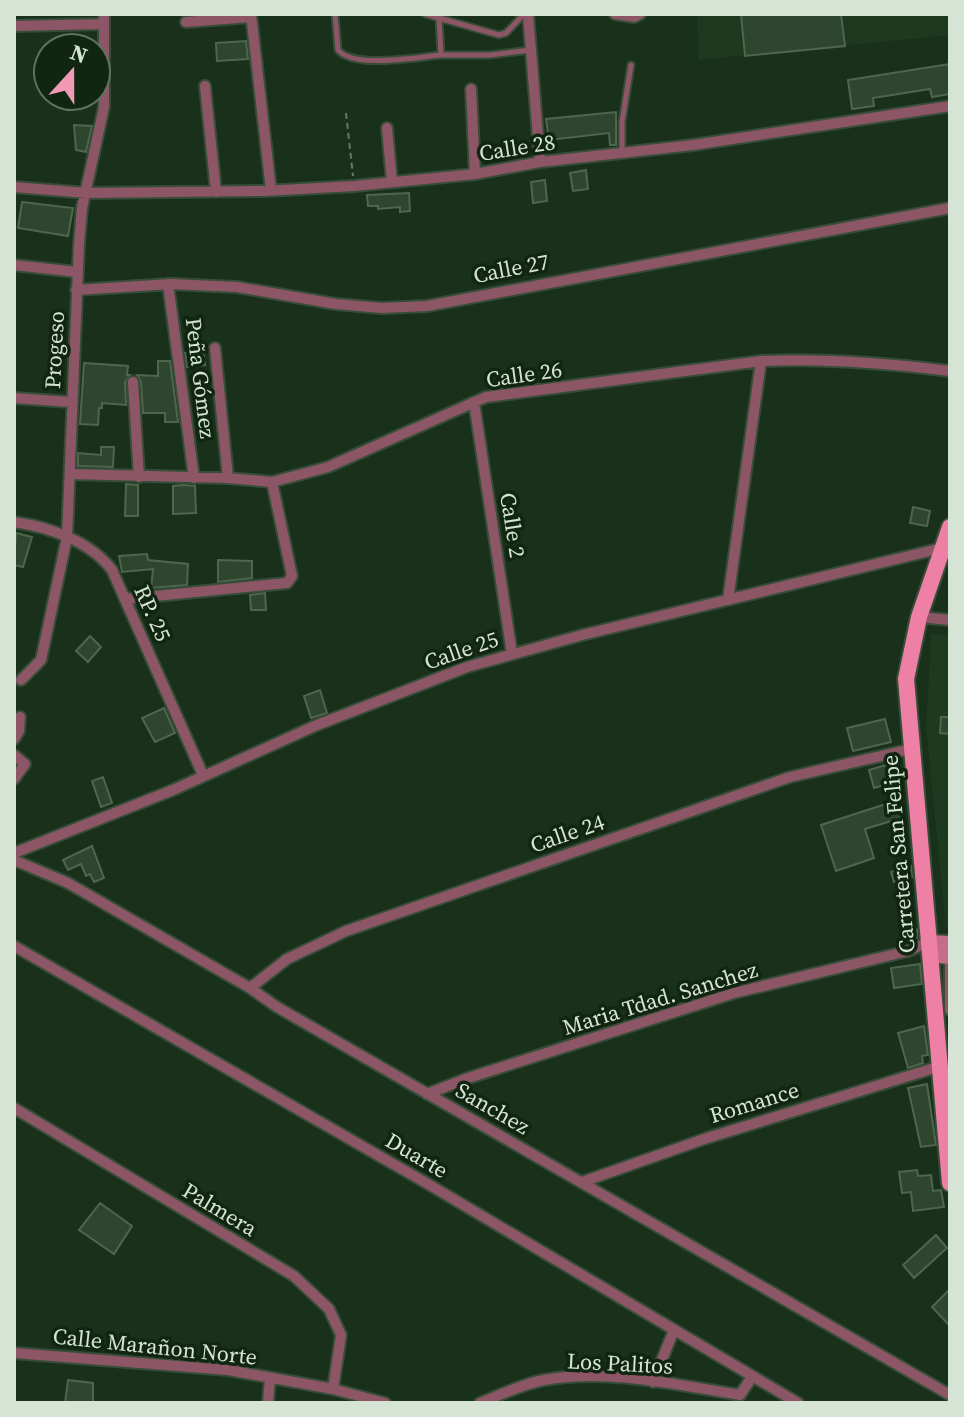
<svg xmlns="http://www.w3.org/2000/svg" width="964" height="1417" font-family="'Source Serif 4',serif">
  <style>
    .built { fill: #1d391e }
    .building { fill: #2e462e; stroke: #4e664d; stroke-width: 2 }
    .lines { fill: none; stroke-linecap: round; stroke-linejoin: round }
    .lane-casing { stroke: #374d38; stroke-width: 9 }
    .street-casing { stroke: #374d38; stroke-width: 14 }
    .secondary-casing { stroke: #374d38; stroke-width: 18 }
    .primary-casing { stroke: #374d38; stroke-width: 20 }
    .path { stroke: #657966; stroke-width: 2; stroke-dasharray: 6 4; stroke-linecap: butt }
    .lane { stroke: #8c5667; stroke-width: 5 }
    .street { stroke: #8c5667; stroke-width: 10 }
    .secondary { stroke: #c36d8a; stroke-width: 14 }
    .primary { stroke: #ee7fa5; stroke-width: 16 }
    .labels { text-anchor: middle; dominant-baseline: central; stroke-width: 7; stroke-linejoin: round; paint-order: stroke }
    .street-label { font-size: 22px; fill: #d6e4d6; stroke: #102610 }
  </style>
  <rect width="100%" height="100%" fill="#19301a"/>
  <!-- built -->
  <path class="built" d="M697,14h250l3,21 -252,25z
    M931,634l19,1v296l-4,-3 -20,-201z"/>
  <!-- building -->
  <path class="building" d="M741,14h100l4,32 -100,10z
    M246,41l2,18 -31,2 -1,-18z
    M950,64v30l-18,3 -2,-8 -57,9 1,8 -22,3 -4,-29z
    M616,112v33h-6l-1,-12 -60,7 -3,-21z
    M74,125l18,1 -6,26 -10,-2z
    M586,170l2,19 -15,2 -3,-18z
    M545,180l2,21 -14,2 -2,-21z
    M409,193l1,18 -10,1v-5l-22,2v-3h-10l-1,-11z
    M22,202l51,6 -5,28 -50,-8z
    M203,351l2,14 -18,2 -2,-14z
    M158,361h12l8,61h-13v-9h-22l-2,-31 -4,-7 21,1z
    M84,363l44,3 -1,9h3l-5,7 1,23 -24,-2v5h-3l-1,17 -18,-1z
    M101,447h13l-1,20 -35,-1v-13l23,2z
    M126,484l12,1v31h-13z
    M183,485l12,1 1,27 -23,1v-28z
    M913,507l17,4 -3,15 -17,-3z
    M16,533l16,4 -9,30 -9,-2z
    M147,554l1,6 40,4 -1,21 -36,3 2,-19 -31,3 -3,-16z
    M218,560l34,1v17l-34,4z
    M265,593l1,17h-15l-1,-15z
    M90,636l11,11 -13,15 -12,-11z
    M320,690l7,23 -16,5 -7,-22z
    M164,708l11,25 -20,9 -13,-24z
    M941,717h9v17l-10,-1z
    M885,719l6,23 -38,9 -6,-23z
    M896,762l6,18 -28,8 -5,-18z
    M103,777l9,26 -11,4 -9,-26z
    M895,801l6,17 -36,11 9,29 -38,13 -15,-46z
    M92,846l12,32 -10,4 -4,-8 -4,2 -5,-12 -13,6 -5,-10z
    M911,866l1,11 -18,5 -3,-10z
    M903,928l14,1v9l-15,3z
    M920,964l2,20 -28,4 -3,-20z
    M924,1026l4,29 -6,1 1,7 -15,5 -10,-35z
    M927,1084l9,61 -15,2 -13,-59z
    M917,1170l1,6 13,-1 2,16 8,-1 3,17 -31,4 -2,-19 -9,1 -3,-21z
    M100,1203l32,23 -18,28 -35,-24z
    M936,1235l11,13 -33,30 -11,-13z
    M950,1289v37l-18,-19z
    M68,1380l25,3v20h-28z"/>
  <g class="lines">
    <!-- lane casing -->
    <g class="lane-casing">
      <path id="lane" d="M335,14l3,36c16,19 79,7 103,5
        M425,14l14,4 2,37h49l41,-5
        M439,18l60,17 7,-2 18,-19
        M622,151v-29l9,-57"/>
    </g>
    <!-- street casing -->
    <g class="street-casing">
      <path id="street" d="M251,14l20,176
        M528,14l12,148
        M615,14l19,3 6,-3
        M186,22l65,-5
        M14,26l90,-2
        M205,86l11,106
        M471,89l4,85
        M387,128l5,54
        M14,187l73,6 177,-2 90,-5 121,-12 65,-12 153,-17 257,-39
        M14,265l63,7
        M168,284l26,194
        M76,290l95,-6 66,3 99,17 46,4 45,-2 523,-98
        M215,348l13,130
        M133,382l6,95
        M14,398l57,4
        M474,402l38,252
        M70,474l158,4 44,4 56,-15 158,-70 275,-36c63,-3 126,2 189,10
        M14,522c35,5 76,19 98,48l91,205
        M125,599l162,-16 5,-7 -20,-94
        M728,600l33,-239
        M919,617l31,3
        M21,680l20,-20 26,-123 12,-293 3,-36 22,-101v-93
        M14,739l5,-8 1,-14
        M14,755l11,9 -11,15
        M14,853l159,-63 144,-65 150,-58 115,-32 360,-87
        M14,860l54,23 182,105 27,19 673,388
        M14,946l414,238 370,219
        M950,955v55
        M250,988l37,-29 59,-28 444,-154 121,-28
        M427,1094l41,-16 266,-85 174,-42 21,-9
        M14,1108l280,168 35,33 12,26 -8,54
        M582,1182l125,-44 234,-72
        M14,1353l214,17 105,19 52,14
        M653,1382l21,-52
        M268,1403l2,-25
        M480,1403c20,-8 42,-19 64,-23 63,-12 133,5 196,15l12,-18"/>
    </g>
    <!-- secondary casing -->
    <g class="secondary-casing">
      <path id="secondary" d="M929,942l21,1
        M930,955l20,2"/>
    </g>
    <!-- primary casing -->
    <g class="primary-casing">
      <path id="primary" d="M950,527l-31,90 -13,62 44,504"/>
    </g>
    <!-- path -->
    <path class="path" d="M346,113l7,63"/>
    <!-- lane -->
    <use href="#lane" class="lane"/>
    <!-- street -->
    <use href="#street" class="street"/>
    <!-- secondary -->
    <use href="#secondary" class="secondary"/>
    <!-- primary -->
    <use href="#primary" class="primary"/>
  </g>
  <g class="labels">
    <!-- street labels -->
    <g class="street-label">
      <text transform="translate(517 147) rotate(-9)">Calle 28</text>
      <text transform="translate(511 268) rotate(-11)">Calle 27</text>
      <text transform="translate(54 350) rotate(-87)">Progeso</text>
      <text transform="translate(524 374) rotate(-8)">Calle 26</text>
      <text transform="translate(201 378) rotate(83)">Peña Gómez</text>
      <text transform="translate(513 525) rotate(81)">Calle 2</text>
      <text transform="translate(153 613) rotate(66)">RP. 25</text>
      <text transform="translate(461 650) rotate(-19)">Calle 25</text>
      <text transform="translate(567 833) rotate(-19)">Calle 24</text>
      <text transform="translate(898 854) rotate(-95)">Carretera San Felipe</text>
      <text transform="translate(660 998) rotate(-17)">Maria Tdad. Sanchez</text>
      <text transform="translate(754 1102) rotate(-17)">Romance</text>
      <text transform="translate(493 1108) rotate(30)">Sanchez</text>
      <text transform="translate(417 1155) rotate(30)">Duarte</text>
      <text transform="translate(220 1209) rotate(31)">Palmera</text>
      <text transform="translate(155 1346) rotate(6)">Calle Marañon Norte</text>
      <text transform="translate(620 1363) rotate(3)">Los Palitos</text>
    </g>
  </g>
  <!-- border -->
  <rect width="964" height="1417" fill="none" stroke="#d6e4d6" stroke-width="32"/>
  <!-- north arrow -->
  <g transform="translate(72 72) rotate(21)"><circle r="38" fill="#102610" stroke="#5f725f" stroke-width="2"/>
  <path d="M0-6L14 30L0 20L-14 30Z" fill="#f09ab5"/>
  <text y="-12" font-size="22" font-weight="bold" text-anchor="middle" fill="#d6e4d6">N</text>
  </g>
</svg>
